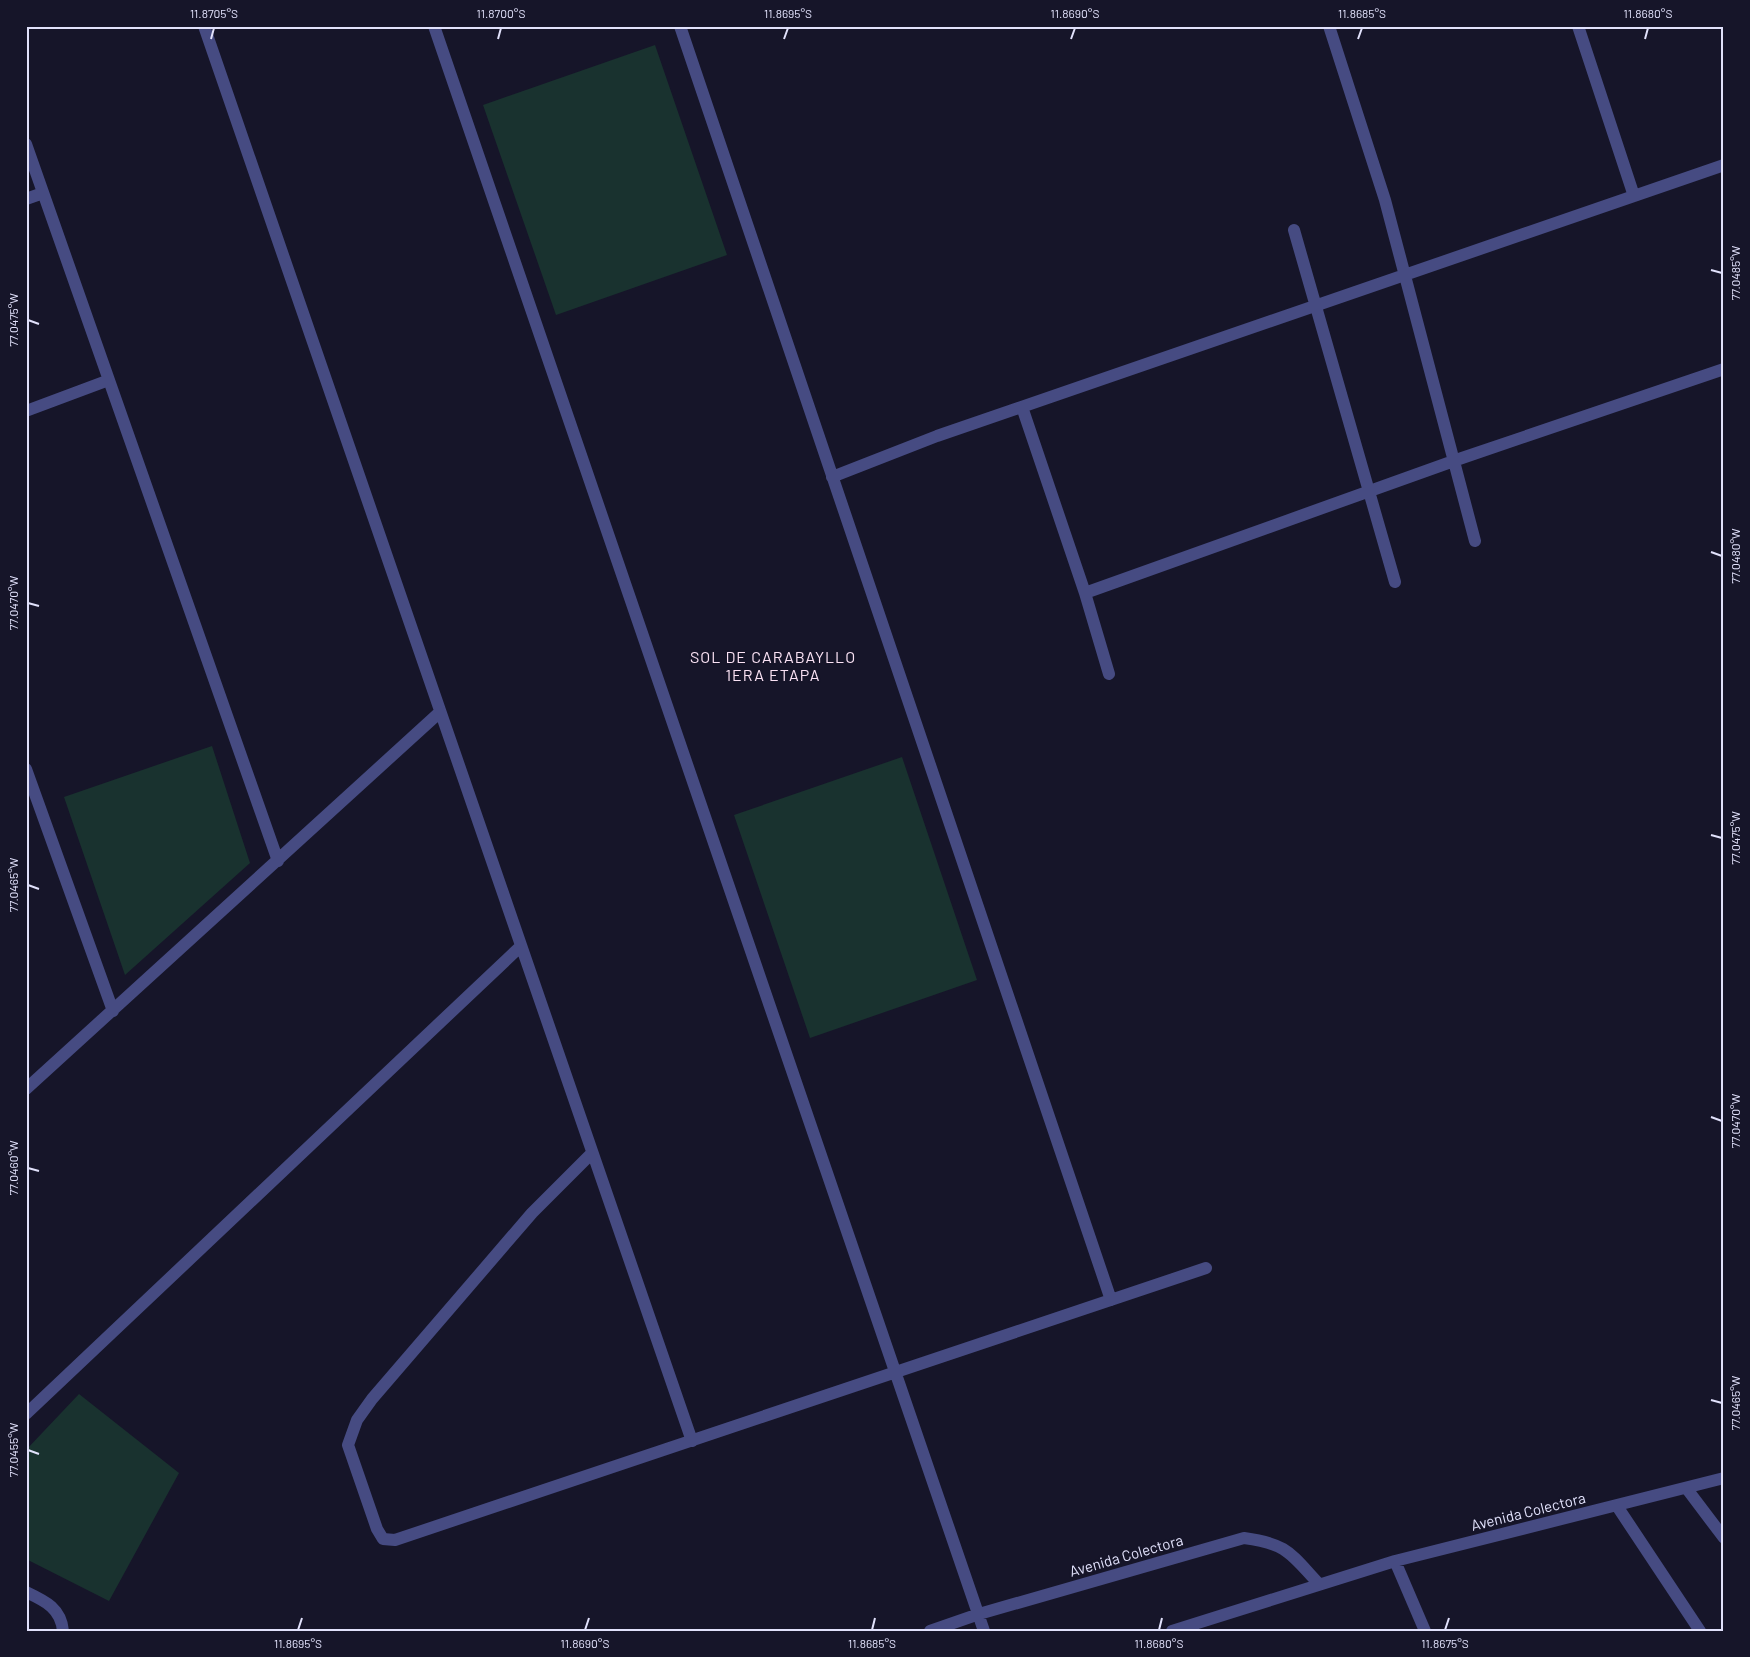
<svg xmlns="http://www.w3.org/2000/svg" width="1750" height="1657" font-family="Barlow,sans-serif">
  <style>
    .green { fill: #19322f }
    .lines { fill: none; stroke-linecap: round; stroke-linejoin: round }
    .minor { stroke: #464b82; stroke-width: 12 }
    .ticks { fill: none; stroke: #e1e1fb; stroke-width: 2 }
    .labels { text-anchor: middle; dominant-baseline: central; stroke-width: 4; stroke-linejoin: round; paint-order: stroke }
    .street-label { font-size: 15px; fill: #e1e1fb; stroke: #161529 }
    .neighbourhood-label { font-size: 16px; letter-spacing: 1px; fill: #fbe3f5; stroke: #161529 }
    .neatline { fill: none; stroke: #e1e1fb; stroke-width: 2 }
    .ticks-label { font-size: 12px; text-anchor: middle; fill: #e1e1fb }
  </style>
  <rect width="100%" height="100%" fill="#161529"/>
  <!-- green -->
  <path class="green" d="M655,45l72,210 -171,60 -73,-210z
    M212,746l38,117 -125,112 -61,-178z
    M902,757l75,223 -167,58 -76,-223z
    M79,1394l100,79 -70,128 -83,-42v-109z"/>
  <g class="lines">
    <!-- minor -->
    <path class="minor" d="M204,26l488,1415
      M434,26l550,1605
      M680,26l431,1274
      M1329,26l56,174 90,341
      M1578,26l56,170
      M26,144l252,717
      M26,199l17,-6
      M1294,230l101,352
      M1022,407l63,186 24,81
      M26,411l83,-31
      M832,477l105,-41 787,-271
      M1085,593l377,-135 262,-89
      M26,769l87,242
      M26,1089l414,-377
      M592,1153l-60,60 -160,186 -15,21 -9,25 29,84 6,10 12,1 811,-272
      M26,1414l495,-468
      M1687,1489l37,49
      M1617,1506l83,125
      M1395,1561l30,70
      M26,1592c19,9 35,16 37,39
      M930,1631l49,-17 265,-76c44,6 46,15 75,46
      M1172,1631l223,-70 329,-83"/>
  </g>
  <!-- ticks -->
  <path class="ticks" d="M211,39l3,-11M498,39l3,-11M784,39l4,-11M1071,39l4,-11M1358,39l4,-11M1645,39l3,-11M1711,270l11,3M28,320l11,4M1711,552l11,4M28,603l11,3M1711,835l11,3M28,885l11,4M1711,1117l11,4M28,1168l11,3M1711,1400l11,3M28,1450l11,4M298,1630l4,-12M585,1630l4,-12M872,1630l3,-12M1159,1630l3,-12M1445,1630l4,-12"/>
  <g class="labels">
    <!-- street labels -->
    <g class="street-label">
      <text transform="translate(1528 1511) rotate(-14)">Avenida Colectora</text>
      <text transform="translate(1126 1555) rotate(-16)">Avenida Colectora</text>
    </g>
    <!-- neighbourhood labels -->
    <g class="neighbourhood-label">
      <text x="773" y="656">SOL DE CARABAYLLO<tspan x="773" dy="18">1ERA ETAPA</tspan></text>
    </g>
  </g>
  <!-- border -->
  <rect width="1750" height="1657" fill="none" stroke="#161529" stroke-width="55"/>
  <rect x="28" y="28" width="1694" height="1602" class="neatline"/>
  <g class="ticks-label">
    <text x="214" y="18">11.8705°S</text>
    <text x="501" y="18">11.8700°S</text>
    <text x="788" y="18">11.8695°S</text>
    <text x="1075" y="18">11.8690°S</text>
    <text x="1362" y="18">11.8685°S</text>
    <text x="1648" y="18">11.8680°S</text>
    <text transform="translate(1736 273) rotate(-90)" y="4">77.0485°W</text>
    <text transform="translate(14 320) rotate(-90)" y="4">77.0475°W</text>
    <text transform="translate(1736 556) rotate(-90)" y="4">77.0480°W</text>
    <text transform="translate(14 603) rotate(-90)" y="4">77.0470°W</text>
    <text transform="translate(1736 838) rotate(-90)" y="4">77.0475°W</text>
    <text transform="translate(14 885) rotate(-90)" y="4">77.0465°W</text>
    <text transform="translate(1736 1121) rotate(-90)" y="4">77.0470°W</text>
    <text transform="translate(14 1168) rotate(-90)" y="4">77.0460°W</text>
    <text transform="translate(1736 1403) rotate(-90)" y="4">77.0465°W</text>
    <text transform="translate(14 1450) rotate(-90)" y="4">77.0455°W</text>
    <text x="298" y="1648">11.8695°S</text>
    <text x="585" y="1648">11.8690°S</text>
    <text x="872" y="1648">11.8685°S</text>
    <text x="1159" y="1648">11.8680°S</text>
    <text x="1445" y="1648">11.8675°S</text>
  </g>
</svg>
